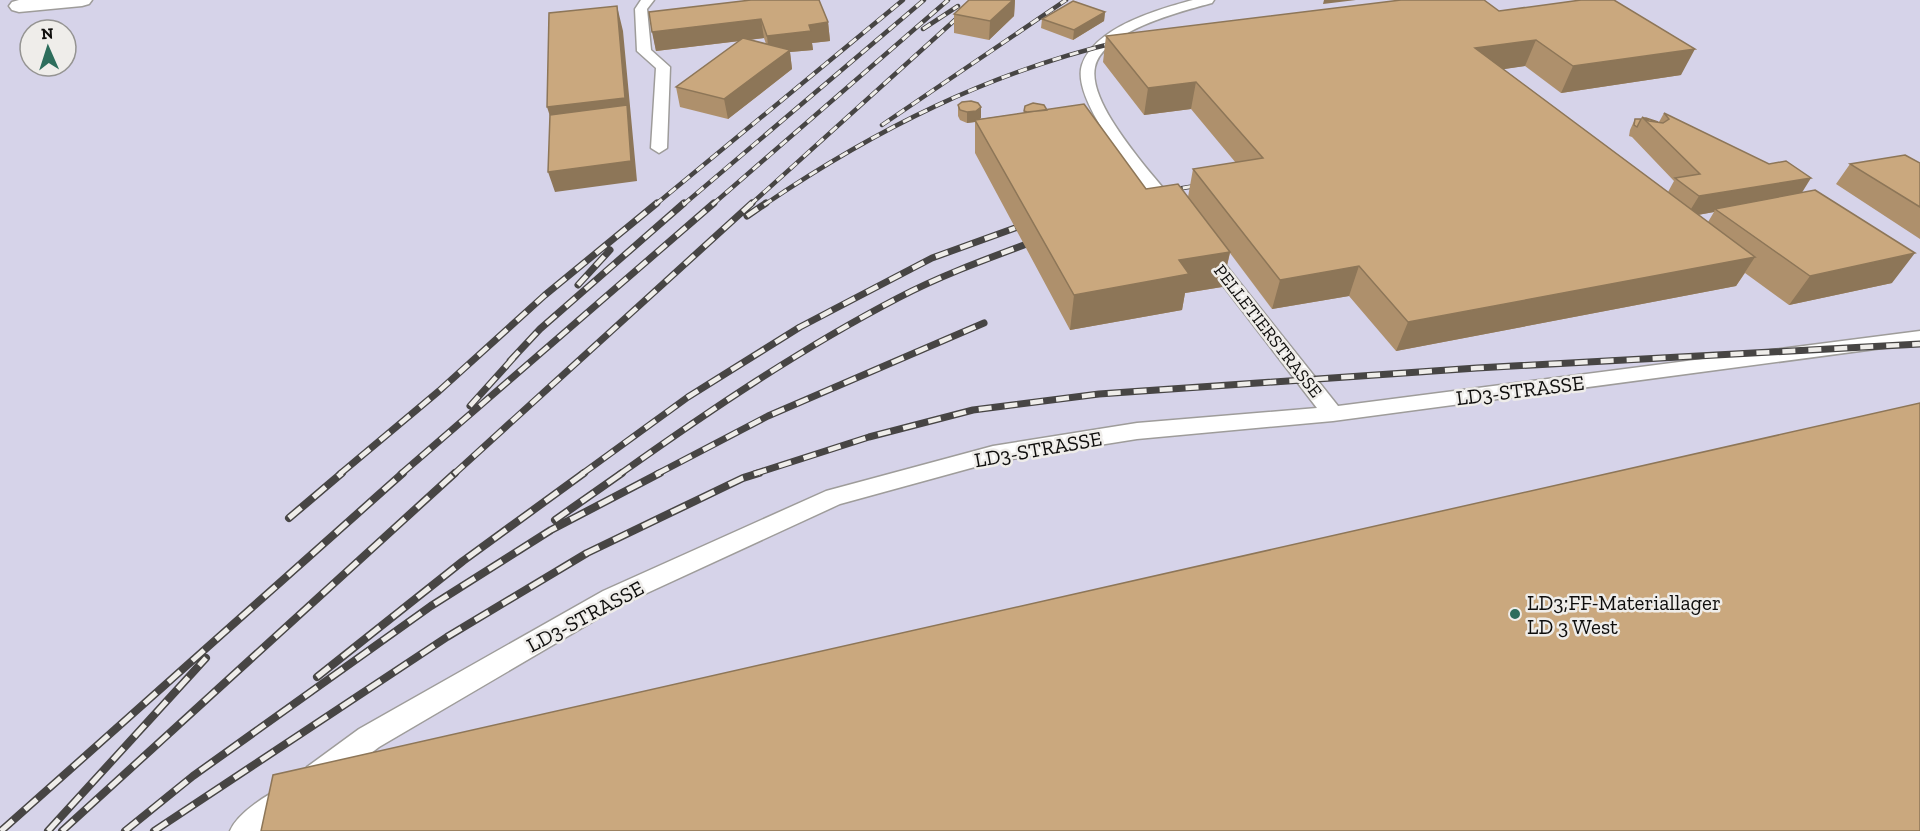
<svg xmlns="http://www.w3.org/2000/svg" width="1920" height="831" font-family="'Zilla Slab',serif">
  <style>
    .industrial { fill: #d6d3e9; fill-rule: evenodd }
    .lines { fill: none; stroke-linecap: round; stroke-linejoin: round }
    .lane-casing { stroke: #9e9c9a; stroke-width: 3 }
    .street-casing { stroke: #9e9c9a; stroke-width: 3 }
    .lane { fill: #fff; fill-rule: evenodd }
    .street { fill: #fff; fill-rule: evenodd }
    .rail-far2-casing { stroke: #474544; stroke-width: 4.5 }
    .rail-far1-casing { stroke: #474544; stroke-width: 7 }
    .rail-casing { stroke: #474544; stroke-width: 8 }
    .rail-far2 { stroke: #efedea; stroke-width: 3; stroke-dasharray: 9; stroke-linecap: butt }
    .rail-far1 { stroke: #efedea; stroke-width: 4.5; stroke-dasharray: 13; stroke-linecap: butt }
    .rail { stroke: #efedea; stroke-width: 5; stroke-dasharray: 16; stroke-linecap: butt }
    .wall { fill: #ae906c; fill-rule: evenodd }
    .shaded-wall { fill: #8d7658 }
    .building { fill: #caa87e; stroke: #8d7658; stroke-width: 1.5 }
    .poi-dot { fill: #2d6d5c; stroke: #efedea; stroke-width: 2 }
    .labels { text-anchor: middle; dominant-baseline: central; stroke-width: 5; stroke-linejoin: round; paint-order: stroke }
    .far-street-label { font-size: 18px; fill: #0f0e0d; stroke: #efedea }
    .street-label { font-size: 21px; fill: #0f0e0d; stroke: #efedea }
    .poi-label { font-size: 21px; fill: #0f0e0d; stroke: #efedea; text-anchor: start }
  </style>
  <rect width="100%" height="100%" fill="#e2e0dd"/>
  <!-- industrial -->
  <path class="industrial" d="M0,0h1920v831h-1920zM30,30h36v36h-36z"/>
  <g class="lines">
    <!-- lane casing -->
    <g class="lane-casing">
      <path id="lane" d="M641,0h13l-7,9 4,41 19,17 -3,81 -8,5 -8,-5 5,-80 -19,-17 -2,-42z
        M1193,0h21l-2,3c-30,8 -109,28 -117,64 -6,28 29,72 45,93 13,17 28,32 40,50l-8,5 -6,-1c-22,-29 -96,-112 -84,-149 13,-38 77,-56 111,-65z
        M1207,248l6,1 125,157 582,-75v12l-587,78 -196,18 -144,23 -153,42 -219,101 -242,142 -52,40 -10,3 -10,-3 -4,-10 4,-10 52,-38 244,-138 223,-100 167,-45 144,-23 180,-15 -119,-155 3,-4z
        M288,785l10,4 4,10 -4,10 -29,22h-39c8,-19 39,-38 58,-46z"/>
    </g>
    <!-- street casing -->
    <g class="street-casing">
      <path id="street" d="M19,0h73l-3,4 -7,2 -63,6 -7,-2 -3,-4 3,-4z"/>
    </g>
    <!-- lane -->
    <use href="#lane" class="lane"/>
    <!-- street -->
    <use href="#street" class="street"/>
    <!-- rail-far2 casing -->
    <g class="rail-far2-casing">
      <path id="rail-far2" d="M923,29l35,-23
        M882,125l184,-125
        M1165,191l42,-7
        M655,205l248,-205
        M683,205l241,-205
        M712,205l236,-205
        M750,205l227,-205
        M764,205c112,-76 226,-133 358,-164"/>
    </g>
    <!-- rail-far1 casing -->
    <g class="rail-far1-casing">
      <path id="rail-far1" d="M747,216l19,-13
        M578,285l32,-35
        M510,361l30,-32 144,-126
        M470,406l46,-51
        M340,474l99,-83 106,-96 112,-92
        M401,474l313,-271
        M454,474l298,-271
        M582,474l106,-77 112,-70 132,-69 83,-30
        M620,474c89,-63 180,-125 278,-176 40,-21 83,-37 126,-53
        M657,474l111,-58 216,-93
        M754,474l115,-37 104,-27 126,-16 378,-26 443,-24"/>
    </g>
    <!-- rail casing -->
    <g class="rail-casing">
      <path id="rail" d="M289,518l53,-45
        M555,520l67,-47
        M317,677l146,-116 121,-88
        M1,831l402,-358
        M48,831l158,-173
        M62,831l393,-358
        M125,831l68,-55 238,-170 120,-76 109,-57
        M154,831l293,-194 140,-84 156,-75 16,-5"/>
    </g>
    <!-- rail-far2 -->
    <use href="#rail-far2" class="rail-far2"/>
    <!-- rail-far1 -->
    <use href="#rail-far1" class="rail-far1"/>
    <!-- rail -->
    <use href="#rail" class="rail"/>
  </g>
  <!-- wall -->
  <path class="wall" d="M969,0h46l-1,16 -25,24 -35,-7v-19z
    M1499,11l182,64 -120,18 -36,-27 -22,3 165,123 6,-11 -42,-44 -3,-1 1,-6 5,-11h6l1,-2 17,5 5,-9 138,80 90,90 -103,22 -44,-32 -9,13 -340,65 -47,-55 -77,13 -42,-56 -8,34 -37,6 -3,17 -112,20 -95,-177v-31l-8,1 -7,-3 -2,-4v-11l23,13 -2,1 45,-6 1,-7 22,4 99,79 42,8 5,-28 43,-6 -45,-54 -47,6 -41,-53 3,-26zM1714,212l-6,10 -10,-7z
    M649,12l179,10 2,19 -18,2 1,7 -23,2 2,17 -64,50 -48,-12 -4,-20 64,-46 -84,10zM764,38l2,6 -17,-4z
    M1105,12l-1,9 -31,19 -32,-12 1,-9z
    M1920,163v76l-84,-55 14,-20z"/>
  <!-- shaded-wall -->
  <path class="shaded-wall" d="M1013,0h2l-1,16 -25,24 1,-19z
    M1324,0h32l-33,4z
    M617,6l6,25 14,150 -82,11 -7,-20 8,-37 -9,-28z
    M1105,12l-1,9 -31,19 1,-10z
    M761,19l3,19 -108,13 -4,-19z
    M828,22l2,19 -18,2 1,7 -23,2 2,17 -64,50 -4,-20 45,-44 -2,-19 42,-11z
    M1536,40l-11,26 -60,9 10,-27z
    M1695,49l-14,26 -120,18 12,-27z
    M1196,82l-5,27 -47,6 4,-27z
    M981,107v11l-5,4 -1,-2v2l-8,1v-11z
    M1811,178l-13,21 -83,10 -1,3 -28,5 13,-21z
    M1230,252l-8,35 -37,6 -3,17 -112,20 4,-35 105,-35z
    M1915,253l-23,30 -103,22 21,-29z
    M1755,257l-19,29 -340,65 12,-29z
    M1359,266l-10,30 -77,13 8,-29z"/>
  <!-- building -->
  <path class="building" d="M751,0h68l9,22 -19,3 2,6 -44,5 -6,-17 -109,13 -3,-20z
    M969,0h44l-23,21 -36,-7z
    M1401,0h83l15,11 82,-11h33l81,49 -122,17 -37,-26 -61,8 280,209 -347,65 -49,-56 -79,14 -87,-111 70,-11 -67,-76 -48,6 -42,-52z
    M1073,1l32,11 -31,18 -32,-11z
    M617,6l8,92 -78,9 2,-94z
    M743,38l47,12 -66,49 -48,-12z
    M971,101l7,2 3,4 -5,4 -9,1 -7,-2 -2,-5 4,-3z
    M1033,103l11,2 3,5 -20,2 -3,-1 1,-5z
    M1084,104l62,85 32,-5 52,68 -51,8 10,14 -115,21 -99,-175z
    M627,105l4,56 -83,11 2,-57z
    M1664,113l105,51 17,-3 25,17 -112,18 -24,-18 25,-4 -58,-57 7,4 14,2 6,-4z
    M1644,118h2l12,4 -9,-1z
    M1635,119h6l-4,8 -3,-2z
    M1905,155l15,8v44l-70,-43z
    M1815,190l100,63 -105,23 -95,-67z
    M1920,403v428h-1659l12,-56z"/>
  <!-- markers -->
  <circle class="poi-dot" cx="1515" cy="614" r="6"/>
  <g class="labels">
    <!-- far-street labels -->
    <g class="far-street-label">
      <text transform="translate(1268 331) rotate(52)">PELLETIERSTRASSE</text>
    </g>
    <!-- street labels -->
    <g class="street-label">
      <text transform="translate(1520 390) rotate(-7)">LD3-STRASSE</text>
      <text transform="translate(1038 449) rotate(-10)">LD3-STRASSE</text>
      <text transform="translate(585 616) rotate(-28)">LD3-STRASSE</text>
    </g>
    <!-- poi labels -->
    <g class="poi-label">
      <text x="1527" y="602">LD3;FF-Materiallager<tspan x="1527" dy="24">LD 3 West</tspan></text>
    </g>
  </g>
  <!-- north arrow -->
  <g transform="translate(48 48) rotate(357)"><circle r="28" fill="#efedea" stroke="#959492" stroke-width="1.5"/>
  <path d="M0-4.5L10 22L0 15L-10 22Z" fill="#2d6d5c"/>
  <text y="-9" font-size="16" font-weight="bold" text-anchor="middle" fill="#0f0e0d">N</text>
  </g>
</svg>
